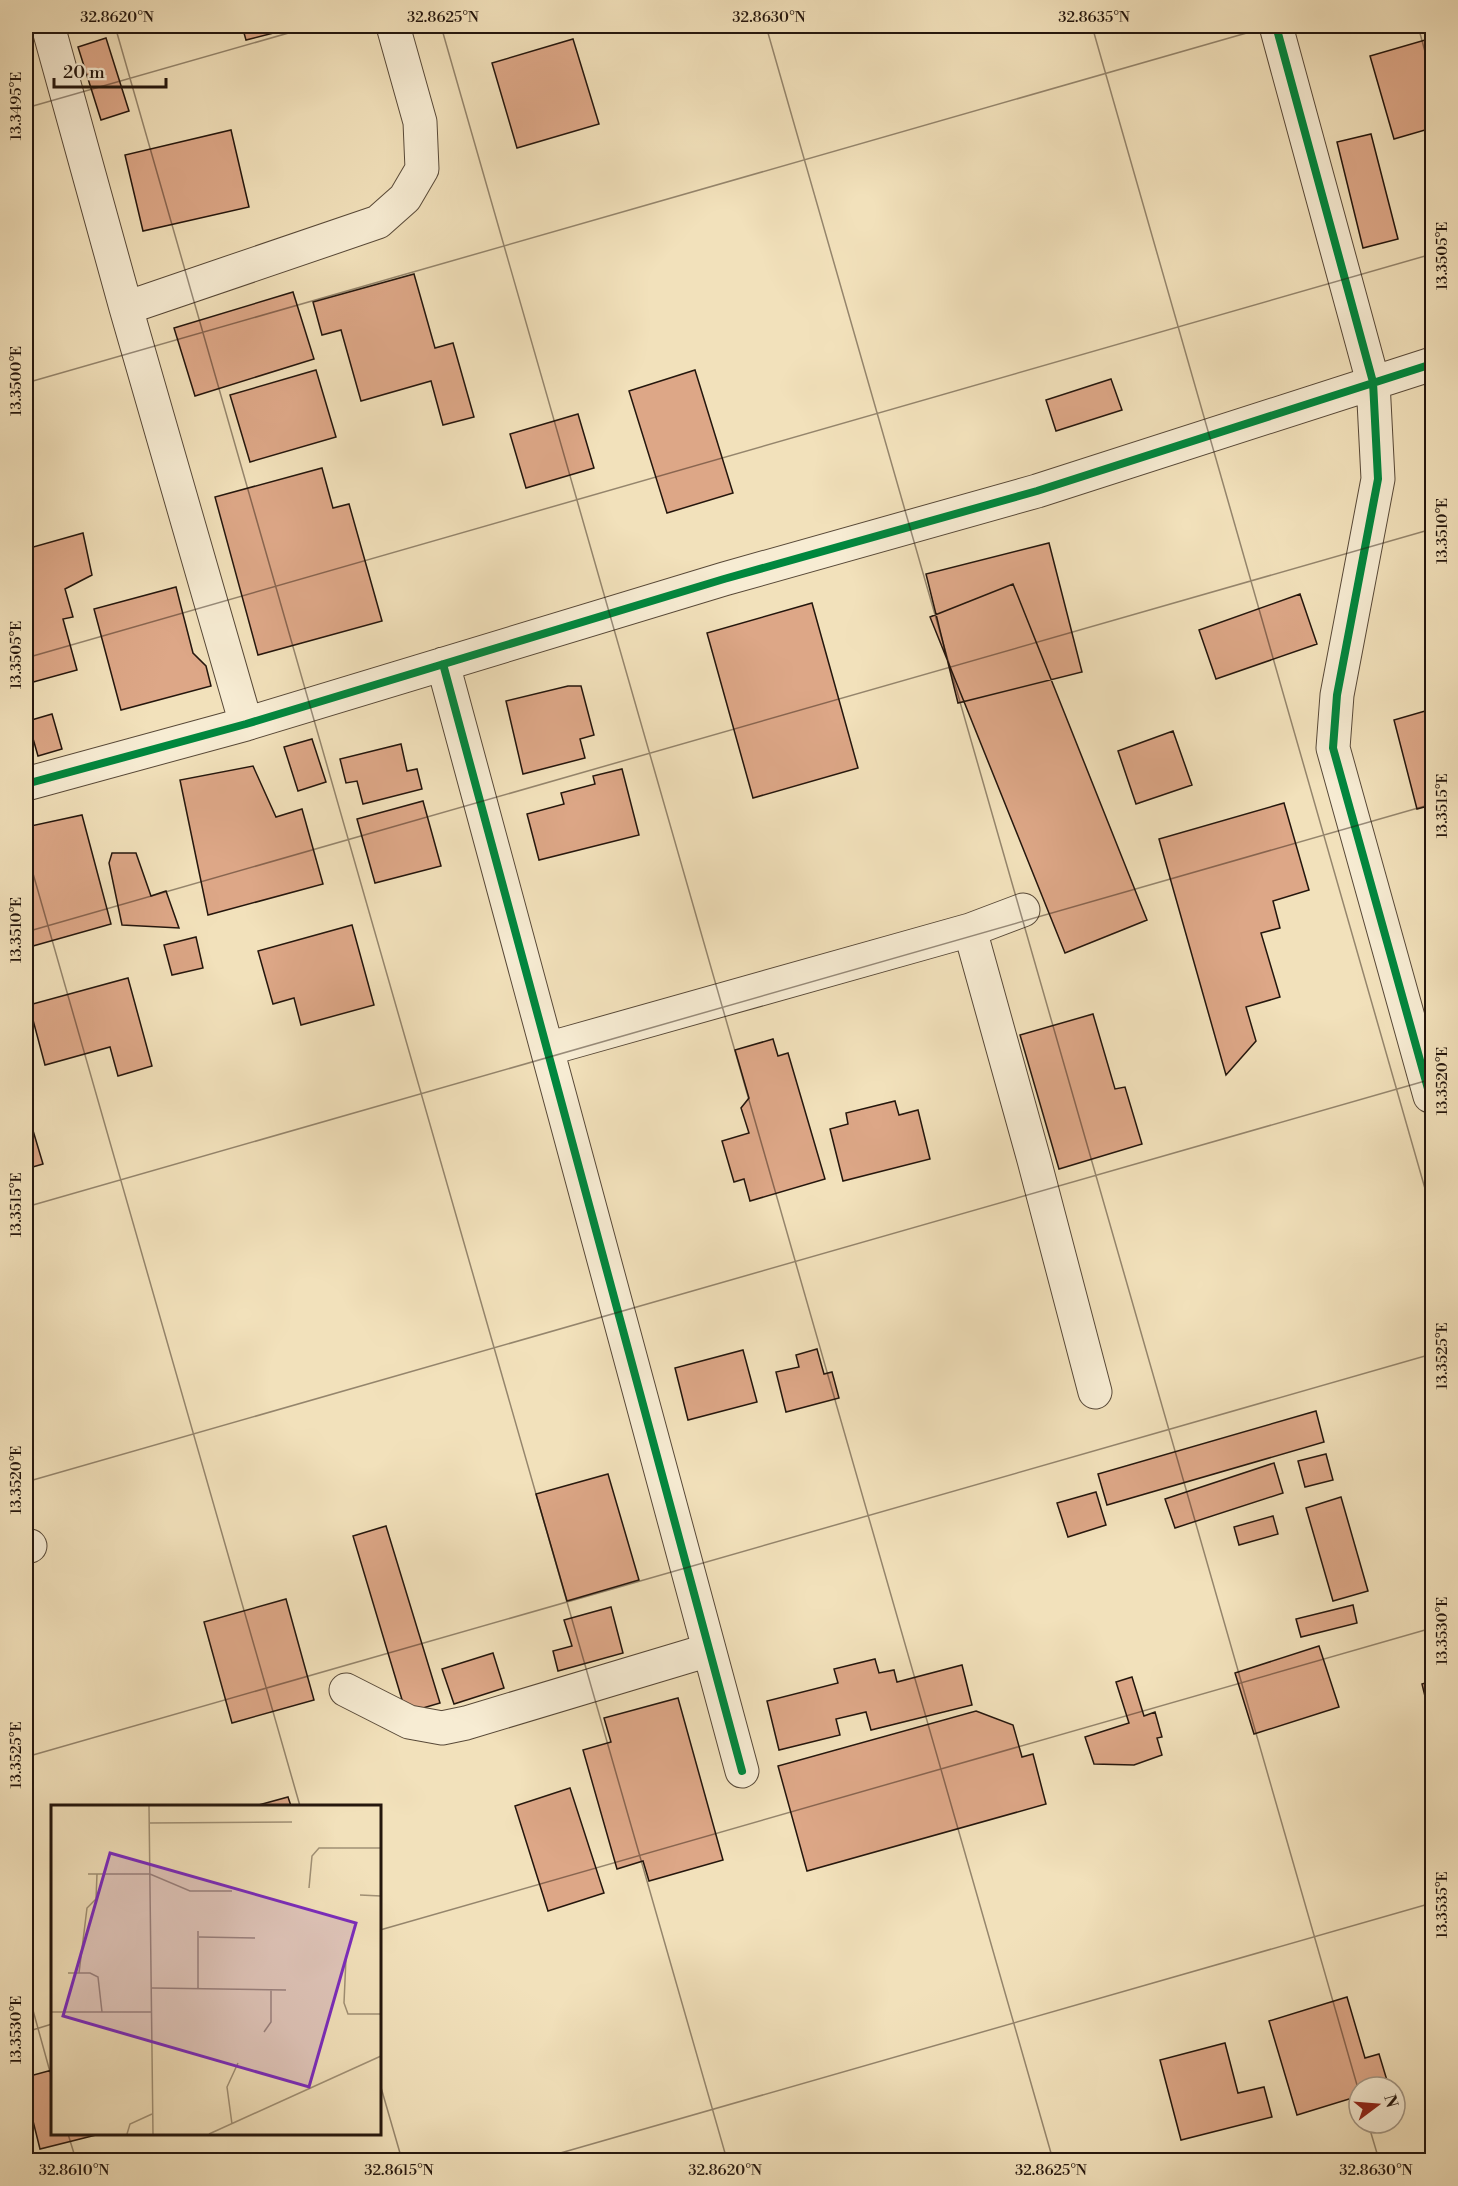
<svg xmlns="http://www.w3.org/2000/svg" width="1458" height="2186" font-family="'Libre Bodoni',serif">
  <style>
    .building { fill: #dda787; stroke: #24160d; stroke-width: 1.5 }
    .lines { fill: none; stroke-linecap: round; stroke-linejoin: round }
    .street-casing { stroke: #584938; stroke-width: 35 }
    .street { stroke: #f7ecd3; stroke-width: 33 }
    .cycleway-casing { stroke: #f7ecd3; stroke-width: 11 }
    .cycleway { stroke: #00873e; stroke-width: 8 }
    .ticks { fill: none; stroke: #24160d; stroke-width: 1.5; stroke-opacity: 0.45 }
    .inset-road { fill: none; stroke: #a09075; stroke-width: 1.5 }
    .view { fill: #7b2cbf; fill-opacity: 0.15; stroke: #7b2cbf; stroke-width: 3 }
    .inset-edge { fill: none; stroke: #24160d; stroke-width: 3 }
    .neatline { fill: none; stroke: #24160d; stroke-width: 2 }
    .ticks-label { font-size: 15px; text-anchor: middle; fill: #24160d }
  </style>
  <rect width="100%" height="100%" fill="#f2e1bb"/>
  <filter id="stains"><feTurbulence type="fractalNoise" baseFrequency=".00333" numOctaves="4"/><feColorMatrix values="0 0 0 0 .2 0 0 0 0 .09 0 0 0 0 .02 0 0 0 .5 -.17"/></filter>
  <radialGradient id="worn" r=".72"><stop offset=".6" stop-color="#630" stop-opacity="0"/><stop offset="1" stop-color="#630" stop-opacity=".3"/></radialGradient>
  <!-- building -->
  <path class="building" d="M242,26h59l-55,14z
    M106,38l23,73 -28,9 -23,-73z
    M1432,38v90l-38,11 -24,-83z
    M573,39l26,85 -82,24 -25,-85z
    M231,130l18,77 -106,24 -18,-76z
    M1371,134l27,105 -35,9 -26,-106z
    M414,274l21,74 18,-5 21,74 -31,8 -12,-44 -70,20 -20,-71 -19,5 -9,-33z
    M293,292l21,67 -119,37 -21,-68z
    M316,370l20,67 -86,25 -20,-67z
    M695,370l38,123 -66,20 -38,-122z
    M1111,379l11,31 -66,21 -10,-31z
    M578,414l16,54 -68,20 -16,-54z
    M322,468l11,40 16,-4 33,117 -124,34 -43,-158z
    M83,533l9,42 -27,14 8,28 -10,2 14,51 -51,14v-135z
    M1049,543l33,129 -124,31 -32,-129z
    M1013,584l134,336 -82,33 -135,-336z
    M176,587l17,66 13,13 5,20 -90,24 -27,-101z
    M1300,594l17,50 -101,35 -17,-49z
    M812,603l46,165 -105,30 -46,-165z
    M568,686h13l13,49 -14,4 5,19 -62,16 -17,-73z
    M1432,709v96l-15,4 -23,-89z
    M52,714l10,35 -24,7 -10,-35z
    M1173,731l19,54 -56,19 -18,-53z
    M312,739l14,43 -28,9 -14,-44z
    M401,744l6,27 10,-2 5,20 -59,15 -6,-23 -11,2 -6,-24z
    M253,766l23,51 26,-8 21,75 -115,31 -28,-135z
    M622,769l17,66 -100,25 -12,-46 37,-10 -3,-11 34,-9 -2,-8z
    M423,801l18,65 -66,17 -18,-64z
    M1284,803l25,87 -36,11 7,27 -19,5 19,64 -34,10 10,34 -30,34 -67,-236z
    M82,815l29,109 -78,22 -7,-71v-48z
    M112,853h24l15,43 15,-5 13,37 -57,-3 -13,-62z
    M352,925l22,80 -73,20 -7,-27 -21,6 -15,-53z
    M196,937l7,31 -31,7 -8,-30z
    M128,978l24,88 -34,10 -8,-29 -65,18 -16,-60z
    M1093,1014l22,75 10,-2 17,57 -83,25 -39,-134z
    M773,1039l5,17 10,-3 37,126 -75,22 -6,-22 -10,3 -12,-41 27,-8 -8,-25 8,-10 -14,-48z
    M895,1101l4,14 19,-5 12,49 -87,22 -13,-52 18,-5 -2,-11z
    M26,1107l17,57 -17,5z
    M817,1349l7,25 8,-2 7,26 -53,14 -10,-40 23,-5 -3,-12z
    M743,1350l14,52 -69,18 -13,-52z
    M1316,1411l8,31 -217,63 -9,-31z
    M1326,1454l7,26 -28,7 -7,-26z
    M1274,1463l9,30 -108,35 -10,-29z
    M608,1474l31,106 -72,21 -31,-107z
    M1096,1492l10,33 -38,12 -11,-34z
    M1341,1497l27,94 -35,10 -27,-93z
    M1273,1516l5,18 -39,11 -5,-18z
    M386,1526l54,177 -34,10 -53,-177z
    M286,1599l28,101 -82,23 -28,-101z
    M1353,1605l4,18 -56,14 -5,-18z
    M611,1607l12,46 -65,18 -5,-20 19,-5 -8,-26z
    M1319,1646l20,61 -85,27 -19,-61z
    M493,1653l11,35 -50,16 -12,-35z
    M875,1659l4,14 15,-3 3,12 65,-17 10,40 -101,25 -5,-18 -30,7 4,16 -61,15 -12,-49 71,-18 -4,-14z
    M1132,1677l12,39 11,-4 7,25 -5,1 5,17 -28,10 -40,-1 -9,-27 44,-14 -13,-41z
    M1432,1681v44l-10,-41z
    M678,1698l45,162 -74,21 -6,-20 -26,8 -34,-119 28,-8 -7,-24z
    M976,1711l37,14 9,32 11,-3 13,50 -239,67 -29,-105z
    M570,1788l34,105 -56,18 -33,-105z
    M288,1797l3,9h-36z
    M1347,1997l18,61 14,-4 10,33h-30v9l-62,19 -28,-94z
    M1225,2043l13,50 26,-6 8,30 -91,23 -21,-80z
    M52,2070v64h48l-60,15 -14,-56v-16z"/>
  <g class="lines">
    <!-- street casing -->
    <g class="street-casing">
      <path id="street" d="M48,26l78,282 120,416
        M1276,26l97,356 5,97 -41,216 -4,53 97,348
        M126,308l252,-86 27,-24 17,-29 -2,-47 -27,-96
        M443,664l299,1107
        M26,784l220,-60 478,-145 313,-88 395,-127
        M970,930l64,230 61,232
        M547,1049l423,-119 53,-20
        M26,1546h4
        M346,1690l63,32 33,6 24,-5 243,-73"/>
    </g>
    <!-- street -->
    <use href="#street" class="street"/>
    <!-- cycleway casing -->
    <g class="cycleway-casing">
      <path id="cycleway" d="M1276,26l97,356 5,97 -41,216 -4,53 97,348
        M443,664l299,1107
        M26,784l220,-60 478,-145 313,-88 395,-127"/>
    </g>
    <!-- cycleway -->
    <use href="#cycleway" class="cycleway"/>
  </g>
  <!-- ticks -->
  <path class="ticks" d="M115,26l612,2134M441,26l612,2134M766,26l593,2066M1092,26l340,1187M1418,26l14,51M26,108l287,-82M26,383l1245,-357M26,658l1406,-404M26,849l274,957M26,932l1406,-403M26,1207l1406,-403M26,1482l1406,-403M26,1757l1406,-403M380,1930l1052,-302M26,1985l26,94M26,2032l26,-8M380,2084l22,76M1368,2123l11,37M68,2134l8,26M536,2160l896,-257"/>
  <!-- overview -->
  <g transform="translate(51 1805)">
    <rect width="330" height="330" fill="#f2e1bb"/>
    <path class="inset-road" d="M98,1l4,328M99,18l142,-1M37,69h62l40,17h42M258,83l3,-32 7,-8h62M309,90l21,1M147,126v58M148,132l56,1M295,153l-2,45 4,11h33M17,168h22l8,4 4,35M28,168l8,-65 9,-9 1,-25M101,183l134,2M0,207h101M213,227l7,-10v-32M181,319l-5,-37 11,-24M76,329l3,-10 22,-10M158,329l172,-78"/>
    <path class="view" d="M59,48l246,70 -47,164 -246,-71z"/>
    <rect width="330" height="330" class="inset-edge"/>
  </g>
  <!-- margin -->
  <rect width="1458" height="2186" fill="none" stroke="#f2e1bb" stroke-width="66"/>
  <!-- north arrow -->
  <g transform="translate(1377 2105) rotate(74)"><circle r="28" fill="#f7ecd3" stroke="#a39684" stroke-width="1.5"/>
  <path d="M0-4.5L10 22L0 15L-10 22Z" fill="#8f2418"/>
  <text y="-9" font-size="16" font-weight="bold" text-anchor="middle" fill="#24160d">N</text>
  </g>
  <!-- scale -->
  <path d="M54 78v9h112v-9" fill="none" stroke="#24160d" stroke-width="3"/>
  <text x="63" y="78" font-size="18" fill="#24160d" stroke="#f7ecd3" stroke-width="4.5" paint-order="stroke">20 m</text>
  <rect x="33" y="33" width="1392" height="2120" class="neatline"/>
  <g class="ticks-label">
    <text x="117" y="22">32.8620°N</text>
    <text x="443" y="22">32.8625°N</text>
    <text x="769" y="22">32.8630°N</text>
    <text x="1094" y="22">32.8635°N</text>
    <text transform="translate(16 106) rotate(-90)" y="5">13.3495°E</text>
    <text transform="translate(1442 256) rotate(-90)" y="5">13.3505°E</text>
    <text transform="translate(16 381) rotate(-90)" y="5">13.3500°E</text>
    <text transform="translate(1442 531) rotate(-90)" y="5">13.3510°E</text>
    <text transform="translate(16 655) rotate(-90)" y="5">13.3505°E</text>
    <text transform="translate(1442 806) rotate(-90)" y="5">13.3515°E</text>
    <text transform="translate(16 930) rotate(-90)" y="5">13.3510°E</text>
    <text transform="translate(1442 1081) rotate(-90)" y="5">13.3520°E</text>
    <text transform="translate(16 1205) rotate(-90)" y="5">13.3515°E</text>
    <text transform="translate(1442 1356) rotate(-90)" y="5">13.3525°E</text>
    <text transform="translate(16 1480) rotate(-90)" y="5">13.3520°E</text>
    <text transform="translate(1442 1631) rotate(-90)" y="5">13.3530°E</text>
    <text transform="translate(16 1755) rotate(-90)" y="5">13.3525°E</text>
    <text transform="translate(1442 1905) rotate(-90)" y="5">13.3535°E</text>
    <text transform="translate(16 2030) rotate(-90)" y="5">13.3530°E</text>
    <text x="74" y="2175">32.8610°N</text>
    <text x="399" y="2175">32.8615°N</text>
    <text x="725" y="2175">32.8620°N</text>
    <text x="1051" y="2175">32.8625°N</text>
    <text x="1376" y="2175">32.8630°N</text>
  </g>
  <rect width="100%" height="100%" filter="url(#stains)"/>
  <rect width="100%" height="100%" fill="url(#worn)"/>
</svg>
